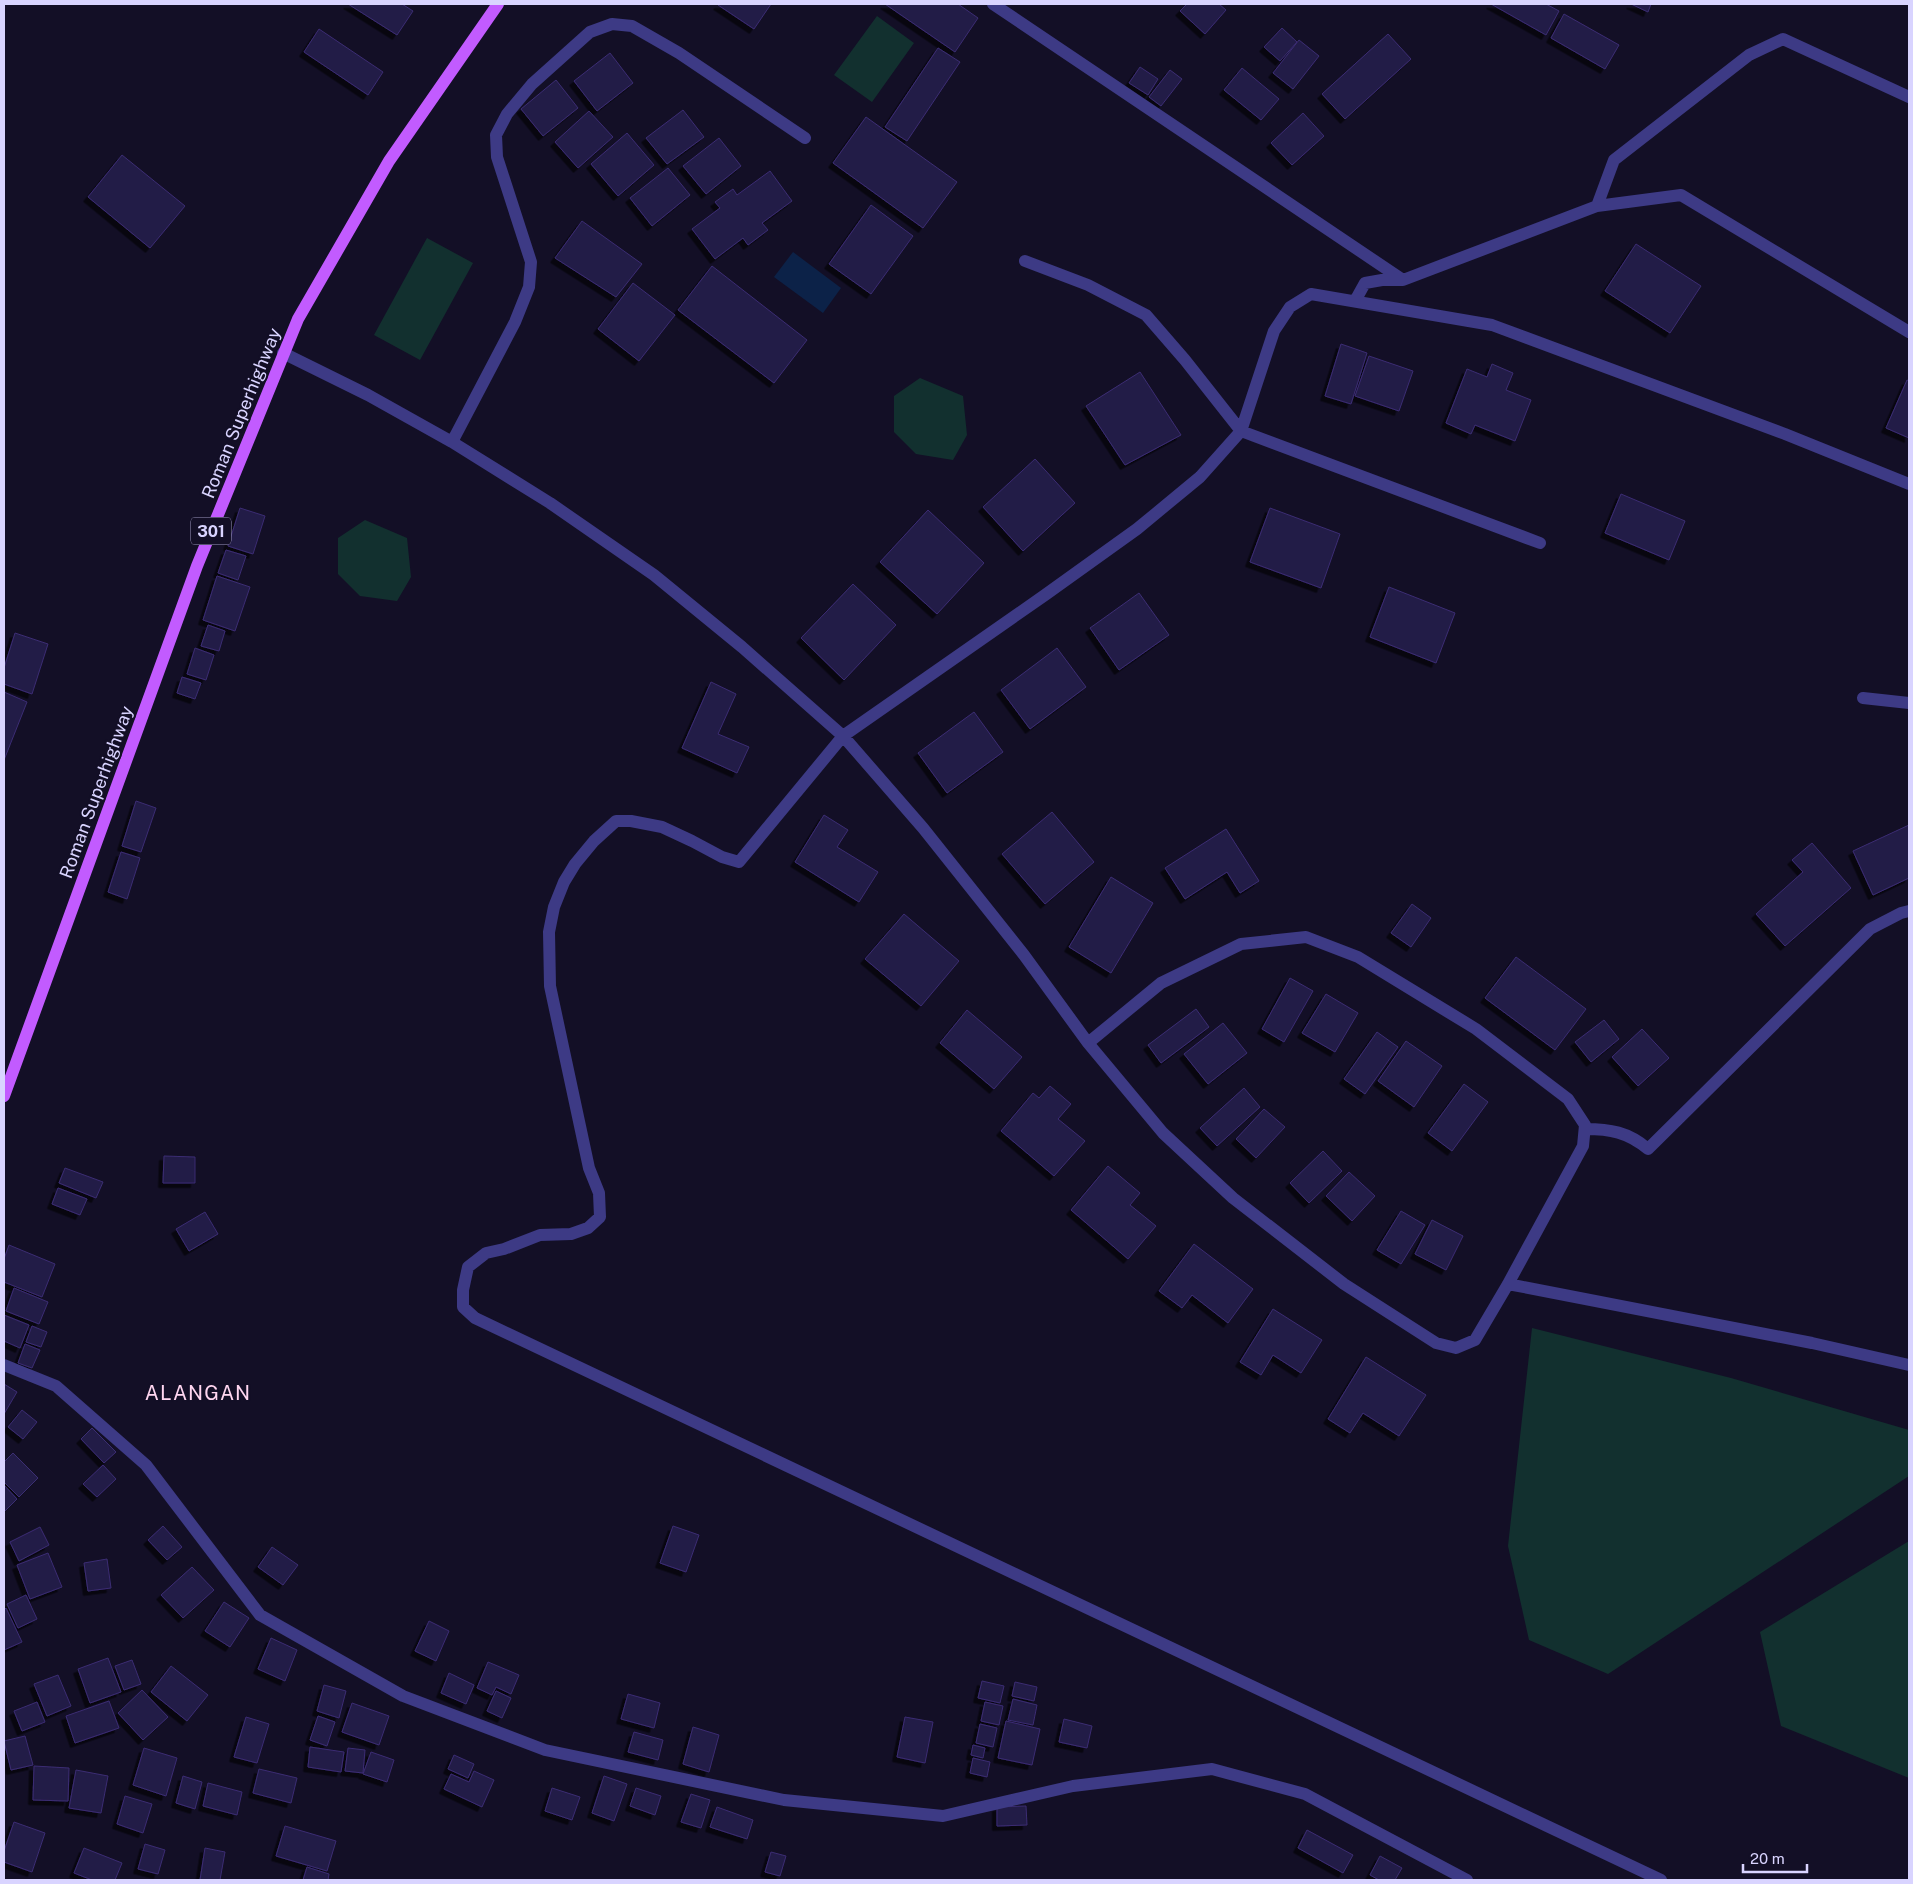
<svg xmlns="http://www.w3.org/2000/svg" width="1913" height="1884" font-family="'Public Sans',sans-serif">
  <style>
    .green { fill: #12302f }
    .water { fill: #0c2248 }
    .building { fill: #241b47; stroke: #3b2d73; filter: url(#shadow) }
    .lines { fill: none; stroke-linecap: round; stroke-linejoin: round }
    .street { stroke: #3d3a85; stroke-width: 12 }
    .primary { stroke: #c25bff; stroke-width: 12 }
    .labels { text-anchor: middle; dominant-baseline: central; stroke-width: 4; stroke-linejoin: round; paint-order: stroke }
    .shield { fill: #130f26; stroke: #9e99be; stroke-width: 1 }
    .shield-label { font-size: 16px; font-weight: bold; fill: #d9d4ff }
    .street-label { font-size: 18px; fill: #d9d4ff; stroke: #130f26 }
    .quarter-label { font-size: 20px; letter-spacing: 1px; fill: #ffd6f0; stroke: #130f26 }
  </style>
  <defs>
    <filter id="shadow"><feDropShadow dx="-4.5" dy="4.5" stdDeviation="0" flood-color="#0009"/></filter>
  </defs>
  <rect width="100%" height="100%" fill="#130f26"/>
  <!-- green -->
  <path class="green" d="M877,16l37,27 -42,59 -38,-27z
    M427,238l46,25 -53,97 -46,-25z
    M920,378l43,18 4,39 -14,25 -37,-6 -22,-22v-36z
    M365,520l42,18 4,39 -14,24 -37,-5 -22,-22v-36z
    M1532,1328l199,50 178,52v46l-301,198 -79,-34 -21,-94z
    M1909,1541v237l-128,-52 -21,-94z"/>
  <!-- water -->
  <path class="water" d="M793,252l48,36 -18,25 -49,-36z"/>
  <!-- building -->
  <path class="building" d="M348,4h54l11,7 -16,24z
    M719,4h52l-17,25 -36,-24z
    M885,4h73l20,14 -23,34z
    M1187,4h32l7,6 -21,24 -25,-23z
    M1491,4h55l13,7 -13,24z
    M1631,4h20l-3,8z
    M1564,14l55,31 -14,24 -54,-31z
    M1282,28l15,14 -17,19 -16,-14z
    M319,29l64,43 -15,23 -64,-43z
    M1388,34l23,25 -66,60 -23,-25z
    M1299,40l20,16 -26,33 -20,-16z
    M938,48l22,14 -53,79 -22,-14z
    M610,53l23,30 -36,28 -23,-30z
    M1140,67l18,12 -10,16 -19,-12z
    M1242,68l37,31 -18,21 -37,-30z
    M1170,70l12,9 -21,27 -12,-9z
    M556,80l22,28 -35,28 -22,-27z
    M683,110l21,27 -37,27 -21,-26z
    M589,111l24,26 -35,31 -23,-26z
    M1303,113l21,23 -32,29 -21,-22z
    M866,117l91,65 -34,46 -90,-65z
    M627,133l27,32 -36,31 -27,-32z
    M719,138l22,28 -35,28 -23,-28z
    M122,155l63,51 -35,42 -62,-51z
    M668,168l22,27 -38,31 -22,-28z
    M770,171l22,30 -30,22 6,7 -20,15 -5,-7 -28,21 -23,-30 28,-21 -5,-6 18,-13 4,6z
    M871,205l42,31 -42,58 -42,-30z
    M582,221l60,43 -26,33 -61,-39z
    M1636,244l65,42 -31,47 -65,-42z
    M712,266l95,74 -33,43 -96,-73z
    M633,283l42,32 -36,46 -41,-32z
    M1341,344l26,9 -16,51 -26,-8z
    M1369,356l44,15 -14,40 -44,-15z
    M1492,364l21,9 -7,17 25,10 -16,41 -40,-16 -4,9 -25,-11 21,-54 20,8z
    M1140,372l41,63 -56,30 -39,-59z
    M1907,380l2,1v57l-23,-10z
    M1035,459l40,44 -52,48 -40,-44z
    M1621,494l64,27 -16,39 -64,-27z
    M240,508l25,8 -12,38 -25,-8z
    M1270,508l70,26 -19,54 -71,-26z
    M928,510l56,53 -47,51 -57,-52z
    M226,550l20,6 -8,24 -20,-7z
    M217,576l33,11 -15,44 -32,-11z
    M853,584l43,41 -52,55 -43,-42z
    M1389,587l66,26 -19,50 -66,-26z
    M1139,593l30,42 -50,35 -29,-42z
    M208,625l17,6 -6,20 -18,-5z
    M15,633l33,11 -16,50 -28,-10v-16z
    M195,648l19,7 -8,25 -19,-6z
    M1057,648l29,39 -56,42 -29,-39z
    M182,677l19,6 -6,16 -18,-6z
    M711,682l25,12 -18,40 31,13 -12,26 -55,-25z
    M4,692l23,10 -23,58z
    M974,712l29,40 -56,41 -29,-40z
    M136,801l20,7 -15,44 -19,-6z
    M1052,812l42,50 -49,42 -43,-50z
    M824,815l24,15 -11,17 41,25 -19,30 -64,-40z
    M1909,825v53l-36,17 -20,-44z
    M1226,829l33,52 -19,12 -13,-21 -42,27 -20,-31z
    M1812,843l39,45 -66,58 -29,-32 47,-42 -11,-12z
    M121,852l19,6 -13,41 -19,-7z
    M1111,877l42,26 -42,70 -42,-26z
    M1412,904l19,14 -20,29 -20,-14z
    M904,914l55,47 -38,45 -56,-47z
    M1516,957l70,52 -31,41 -70,-52z
    M1290,978l23,13 -29,51 -22,-13z
    M1326,994l32,19 -23,39 -33,-19z
    M1196,1009l13,18 -48,36 -13,-18z
    M967,1010l55,47 -28,32 -54,-46z
    M1604,1020l15,19 -28,23 -16,-20z
    M1223,1023l24,30 -39,31 -24,-30z
    M1642,1029l27,29 -31,28 -26,-29z
    M1377,1032l21,15 -33,47 -21,-15z
    M1406,1041l36,25 -28,41 -36,-26z
    M1464,1084l24,18 -36,49 -24,-18z
    M1050,1086l21,18 -13,15 27,22 -31,35 -53,-45 32,-38 6,5z
    M1244,1088l16,19 -43,39 -17,-18z
    M1264,1109l21,18 -29,31 -20,-19z
    M1323,1151l19,20 -33,32 -19,-20z
    M164,1156l31,1v26h-32z
    M1108,1166l32,27 -10,12 26,21 -28,33 -57,-49z
    M65,1168l38,14 -7,16 -37,-15z
    M1349,1172l26,24 -23,25 -26,-25z
    M58,1188l29,11 -7,16 -28,-11z
    M1401,1211l24,14 -24,39 -24,-14z
    M205,1212l13,22 -29,17 -13,-22z
    M1432,1220l31,16 -17,34 -31,-16z
    M1194,1244l59,45 -25,34 -36,-28 -10,13 -23,-17z
    M9,1245l46,19 -13,33 -38,-15v-23z
    M14,1288l34,14 -9,22 -33,-13z
    M1273,1309l49,31 -21,33 -28,-18 -12,20 -21,-13z
    M4,1315l25,10 -9,23 -16,-7z
    M32,1326l15,6 -6,15 -15,-5z
    M25,1344l15,6 -8,18 -14,-5z
    M1366,1357l60,38 -27,41 -36,-23 -13,20 -22,-14z
    M4,1384l13,8 -13,22z
    M22,1410l15,12 -14,17 -15,-12z
    M92,1428l24,24 -12,11 -23,-24z
    M13,1453l25,25 -19,19 -15,-15v-20z
    M103,1465l13,14 -19,18 -14,-13z
    M4,1485l13,14 -13,13z
    M163,1526l19,21 -15,13 -19,-20z
    M673,1526l26,9 -13,37 -26,-9z
    M40,1527l9,18 -30,16 -9,-19z
    M272,1547l26,18 -15,20 -25,-18z
    M48,1553l14,34 -32,12 -13,-34z
    M107,1559l4,29 -23,3 -4,-28z
    M192,1567l22,23 -31,28 -22,-23z
    M26,1595l11,24 -19,9 -11,-24z
    M224,1602l25,16 -19,29 -25,-16z
    M6,1608l16,34 -18,8v-40z
    M429,1621l20,10 -13,30 -21,-10z
    M271,1638l26,12 -12,31 -27,-12z
    M108,1658l13,34 -31,11 -12,-34z
    M132,1660l9,24 -17,6 -9,-24z
    M488,1662l31,13 -8,19 -15,-7 -4,8 -15,-7z
    M171,1666l37,29 -21,26 -36,-29z
    M449,1673l25,12 -8,19 -25,-11z
    M58,1675l13,31 -24,10 -13,-32z
    M982,1681l22,5 -4,17 -22,-5z
    M1015,1682l22,5 -3,14 -22,-5z
    M324,1685l22,6 -7,27 -22,-7z
    M142,1690l26,27 -25,23 -25,-27z
    M496,1691l15,7 -9,20 -15,-7z
    M628,1694l32,9 -6,25 -33,-9z
    M1013,1699l24,6 -4,20 -25,-5z
    M109,1701l10,27 -44,15 -9,-27z
    M37,1702l8,20 -23,9 -8,-20z
    M985,1702l18,4 -4,19 -18,-4z
    M352,1703l37,13 -10,29 -37,-13z
    M318,1716l17,6 -8,24 -17,-6z
    M246,1717l23,7 -12,39 -23,-6z
    M905,1717l28,5 -8,41 -28,-6z
    M1064,1719l28,7 -5,22 -28,-6z
    M1006,1721l34,8 -8,36 -34,-7z
    M980,1724l17,4 -4,19 -17,-4z
    M693,1727l26,8 -10,37 -26,-8z
    M634,1732l29,8 -5,20 -30,-8z
    M25,1736l8,29 -22,5 -7,-29z
    M973,1745l12,3 -2,10 -12,-3z
    M310,1747l34,5 -3,20 -33,-5z
    M144,1748l33,10 -11,38 -33,-11z
    M348,1748l17,2 -2,23 -18,-2z
    M371,1752l23,8 -7,22 -24,-8z
    M454,1755l20,9 -6,14 -20,-9z
    M973,1758l17,4 -3,15 -17,-4z
    M34,1766l35,2 -1,33 -35,-1z
    M259,1769l38,9 -6,25 -38,-10z
    M76,1770l32,6 -7,37 -32,-5z
    M474,1771l20,9 -12,27 -38,-18 7,-15 18,8z
    M183,1776l19,6 -7,27 -19,-6z
    M604,1776l23,8 -13,37 -22,-8z
    M208,1783l34,9 -5,23 -34,-9z
    M552,1788l28,9 -8,23 -27,-9z
    M636,1788l25,8 -6,19 -25,-9z
    M691,1794l19,6 -9,28 -20,-6z
    M125,1796l27,8 -9,29 -26,-9z
    M1026,1806l1,19 -30,1v-19z
    M717,1807l36,13 -6,19 -37,-12z
    M14,1822l31,11 -13,39 -28,-10v-11z
    M285,1826l51,15 -9,30 -51,-15z
    M1307,1830l46,25 -10,18 -45,-25z
    M145,1844l20,6 -7,24 -20,-5z
    M84,1848l38,15 -7,17h-23l-18,-7z
    M205,1848l20,4 -5,28h-20z
    M771,1852l15,4 -6,20 -15,-4z
    M1380,1856l22,12 -7,12h-16l-9,-5z
    M307,1867l22,7 -1,6h-25z"/>
  <g class="lines">
    <!-- street -->
    <path class="street" d="M993,4l410,276 194,-74 84,-11 228,137
      M1597,206l17,-46 135,-105 34,-16 126,58
      M1025,261l63,24 58,30 39,45 56,71 299,112
      M1355,301l10,-18 17,-3h21
      M283,353l85,42 84,47 98,61 104,72 88,72 101,89 80,92 101,127 64,88 75,90 70,65 111,86 92,59 20,5 19,-8 33,-56 75,-138 2,-21 -17,-26 -92,-70 -118,-72 -52,-20 -65,7 -80,39 -73,60
      M452,442l63,-120 14,-35 2,-25 -34,-105 -1,-22 11,-21 25,-30 58,-52 22,-8 20,2 47,27 126,85
      M1863,698l46,5
      M1585,1129c25,0 43,3 63,20l222,-220 31,-16 8,-2
      M1508,1284l304,59 97,22
      M4,1365l52,21 90,79 114,150 143,81 142,54 239,50 159,16 130,-30 139,-17 93,25 162,86
      M1661,1880l-1186,-562 -12,-11v-17l5,-23 18,-14 18,-4 36,-14 31,-1 17,-6 12,-11 -1,-24 -10,-25 -39,-182 -1,-54 5,-25 10,-25 11,-18 19,-23 22,-20h15l31,6 30,14 30,16 17,5 104,-126 202,-141 92,-66 63,-52 41,-46 33,-100 16,-24 21,-13 181,31 293,109 124,50"/>
    <!-- primary -->
    <path class="primary" d="M4,1096l193,-530 101,-247 91,-158 109,-157"/>
  </g>
  <g class="labels">
    <!-- shield labels -->
    <rect class="shield" x="191" y="517.5" width="40" height="27" rx="4"/>
    <g class="shield-label">
      <text x="211" y="531">301</text>
    </g>
    <!-- street labels -->
    <g class="street-label">
      <text transform="translate(241 413) rotate(-68)">Roman Superhighway</text>
      <text transform="translate(96 792) rotate(-70)">Roman Superhighway</text>
    </g>
    <!-- quarter labels -->
    <g class="quarter-label">
      <text x="198" y="1393">ALANGAN</text>
    </g>
  </g>
  <!-- border -->
  <rect width="1913" height="1884" fill="none" stroke="#d9d4ff" stroke-width="10"/>
  <!-- scale -->
  <path d="M1743 1864v8h64v-8" fill="none" stroke="#d9d4ff" stroke-width="2.5"/>
  <text x="1750" y="1864" font-size="15" fill="#d9d4ff" stroke="#130f26" stroke-width="4" paint-order="stroke">20 m</text>
</svg>
